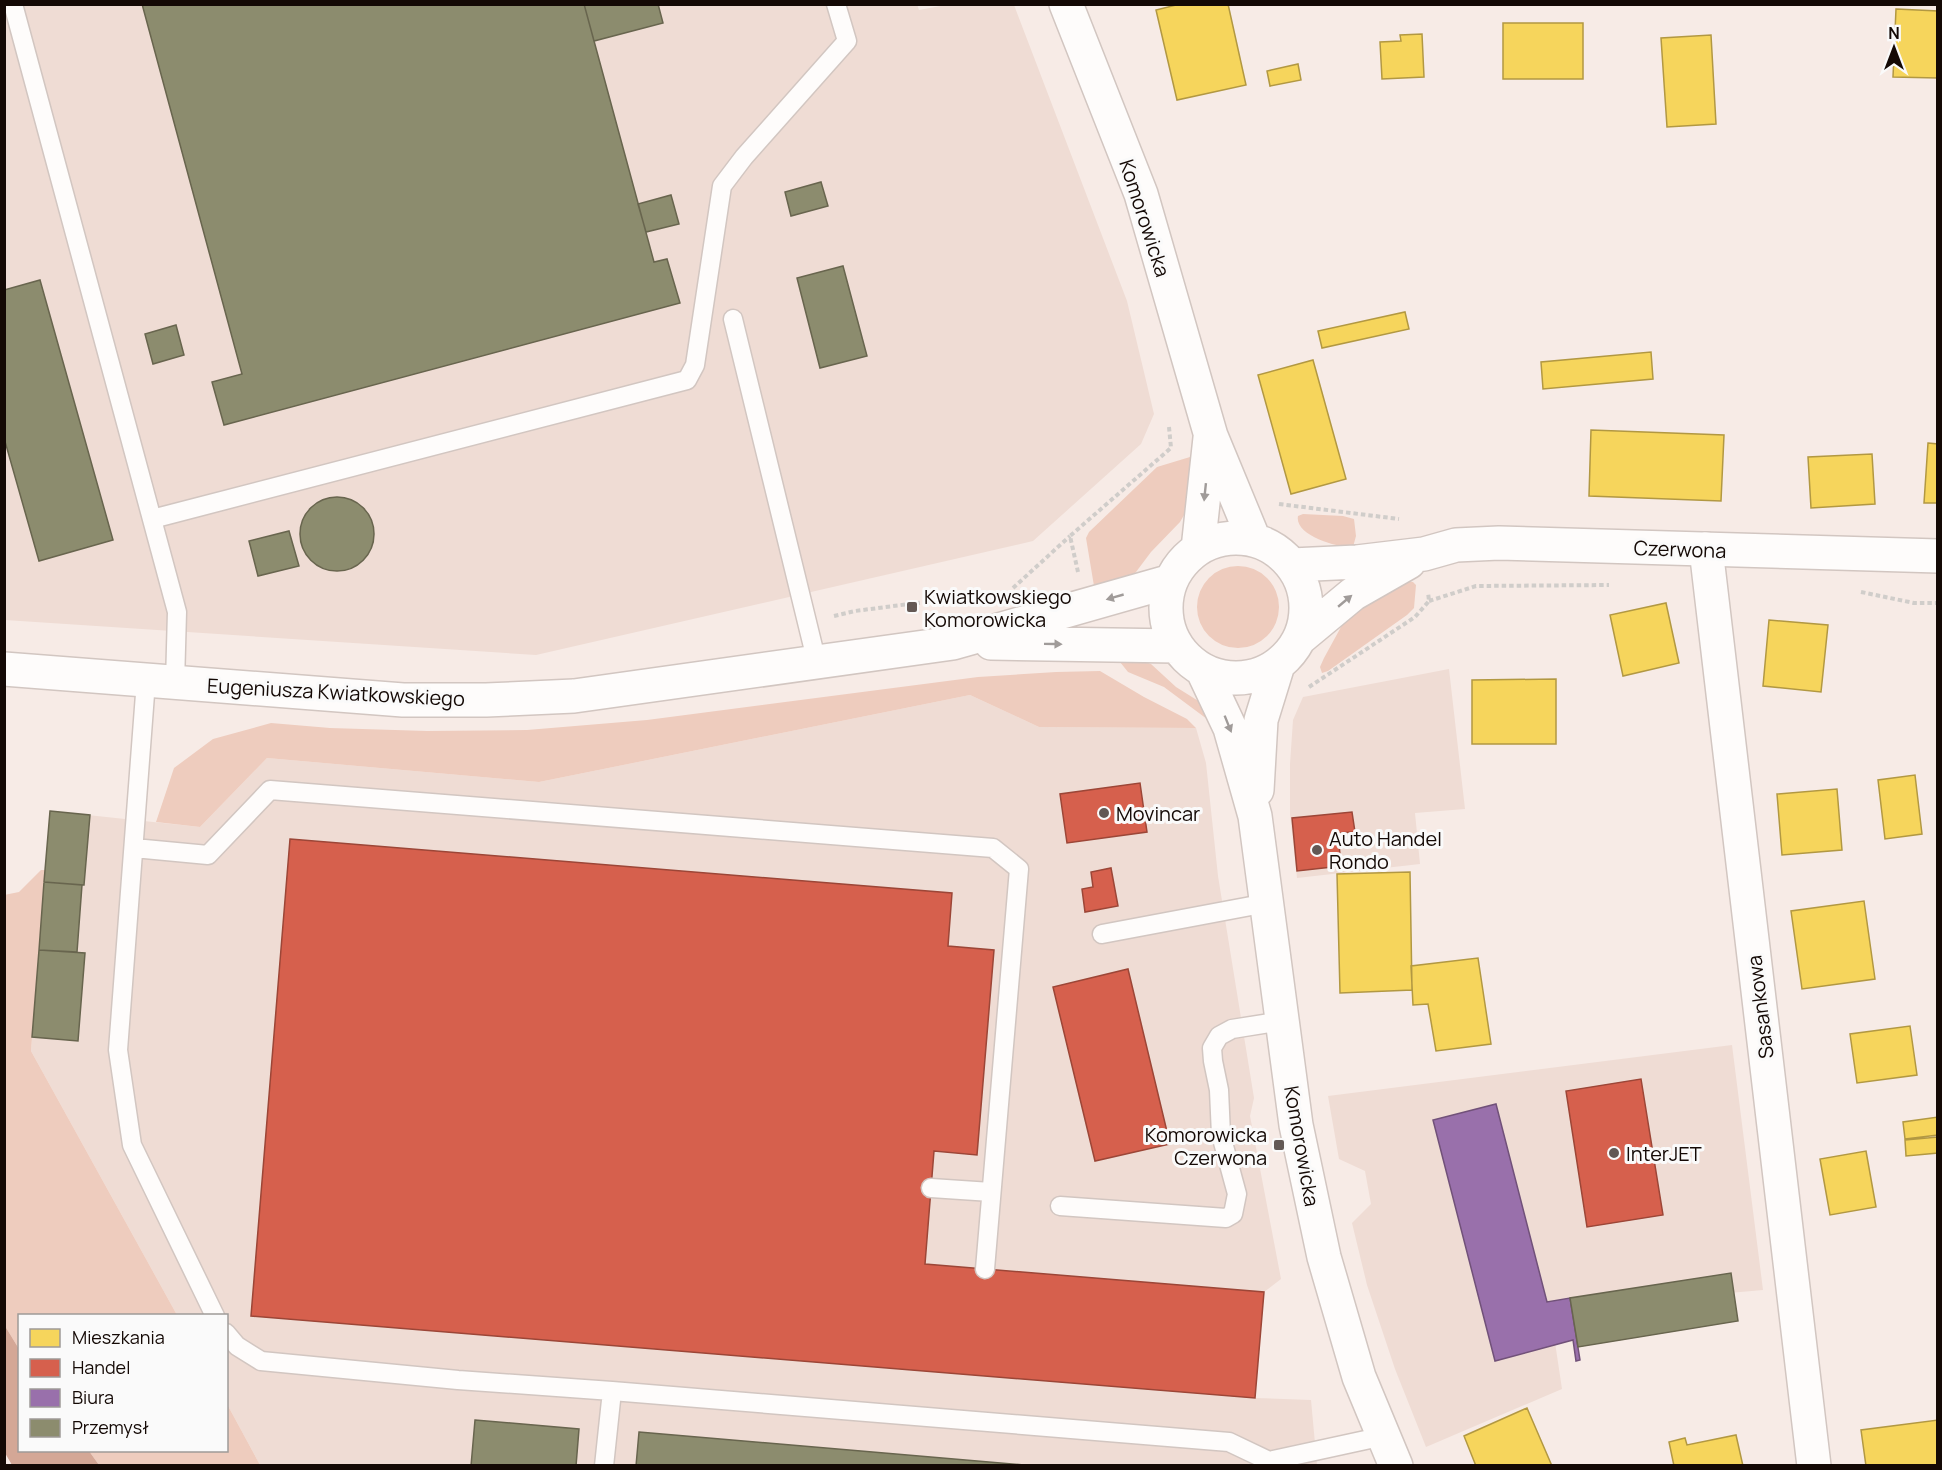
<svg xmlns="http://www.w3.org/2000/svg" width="1942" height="1470" font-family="Manrope,sans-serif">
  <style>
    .built { fill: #efdcd4 }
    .green { fill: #eeccbe }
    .water { fill: #d4a796 }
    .homes { fill: #f6d55c; stroke: #b29842; stroke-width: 1.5 }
    .shops { fill: #d6604d; stroke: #9c4637; stroke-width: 1.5 }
    .offices { fill: #9970ab; stroke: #715179; stroke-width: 1.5 }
    .industry { fill: #8c8c6e; stroke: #68654e; stroke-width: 1.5 }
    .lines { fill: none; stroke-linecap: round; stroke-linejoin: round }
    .service-casing { stroke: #d2c6c1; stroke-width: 21 }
    .minor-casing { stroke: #d2c6c1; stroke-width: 36 }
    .tertiary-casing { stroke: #d2c6c1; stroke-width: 36 }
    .path { stroke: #d0cdca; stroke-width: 4; stroke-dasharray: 4.5 3; stroke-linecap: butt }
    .service { stroke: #fefcfb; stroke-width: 18 }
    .minor { stroke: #fefcfb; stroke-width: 33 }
    .tertiary { stroke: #fefcfb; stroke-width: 33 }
    .oneway { fill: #a09b99 }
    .poi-dot { fill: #635854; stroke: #fafafa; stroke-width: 2 }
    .labels { text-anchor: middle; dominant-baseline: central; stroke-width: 6; stroke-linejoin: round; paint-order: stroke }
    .street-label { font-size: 20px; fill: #140905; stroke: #fafafa }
    .poi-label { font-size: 20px; fill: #140905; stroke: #fafafa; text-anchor: start }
  </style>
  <rect width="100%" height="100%" fill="#f7ebe6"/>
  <!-- built -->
  <path class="built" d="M917,4l2,6 27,-5h68l113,296 27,113 -13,30 -108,97 -497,114 -531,-35 -1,-615z
    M1449,669l16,140 -50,4 5,51 -123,14 -7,-64v-50l3,-44 10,-23z
    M970,695l69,32 157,1 10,35 12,113 36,222 -4,18 31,163 -17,13 -9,106 56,2 6,65h-1057l-33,-61 -1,-88 -49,-1 -146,-264 19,-240 150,16 67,-69 272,24z
    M1732,1045l31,245 -213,19 12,80 -136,58 -31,-78 -28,-84 -15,-62 19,-19 -6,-33 -26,-12 -11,-63z"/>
  <!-- green -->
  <path class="green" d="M1190,457l1,46 -11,19 -29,30 -15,20 -11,10 -30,10 -9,-54 3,-6 68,-65z
    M1303,514l40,2 11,3 2,17 -3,11c-15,1 -59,-12 -55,-31z
    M1197 607a41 41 0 1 1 82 0a41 41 0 1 1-82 0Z
    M1406,581l7,1 3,3 -2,23 -7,7 -79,56 -6,2 -2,-6 4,-9 23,-42z
    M1116,657l18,1 17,6 25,23 24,15 11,20 -47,-35 -36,-15z
    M1100,671l44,26 43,22 9,9 -157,-1 -69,-32 -431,87 -272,-24 -67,69 -44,-5 18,-54 39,-29 58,-16 59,5 97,3 100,-1 120,-10 331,-43 78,-5z
    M41,870h4l-14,181 146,264 -157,1 -1,33 -14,-23 -1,-431 15,-3z
    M227,1404l33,61h-161l-10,-14 137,-1z"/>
  <!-- water -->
  <path class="water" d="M5,1326l14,23 1,101 69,1 10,14h-87l-7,-12z"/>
  <!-- homes -->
  <path class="homes" d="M1180,4h48l18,81 -69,15 -21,-90z
    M1896,9l42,2v67l-45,-1z
    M1503,23h80v56h-80z
    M1422,34l2,43 -42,2 -2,-37 21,-1 -1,-6z
    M1711,35l5,89 -49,3 -6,-89z
    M1298,64l3,16 -31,6 -3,-15z
    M1405,312l4,17 -87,19 -4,-17z
    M1651,352l2,27 -110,10 -2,-27z
    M1313,360l33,119 -55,15 -33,-119z
    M1591,430l133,5 -3,66 -132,-5z
    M1928,443l10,1v59h-14z
    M1872,454l3,50 -64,4 -3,-51z
    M1666,603l13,60 -56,13 -13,-61z
    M1769,620l59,5 -7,67 -58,-6z
    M1556,679v65h-84v-64z
    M1915,775l7,59 -37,5 -7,-59z
    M1837,789l5,61 -60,5 -5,-61z
    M1410,872l2,118 -72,3 -3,-119z
    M1864,901l11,78 -73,10 -11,-78z
    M1478,958l13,86 -55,7 -8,-47 -15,1 -2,-39z
    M1910,1026l7,49 -60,8 -7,-49z
    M1938,1117v18l-33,4 -2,-17z
    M1938,1137v16l-32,3 -1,-16z
    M1866,1151l10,56 -46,8 -10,-56z
    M1527,1408l25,58h-76l-12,-30z
    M1938,1420v46h-72l-5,-36z
    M1736,1435l7,31h-69l-5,-24 16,-4 2,7z"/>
  <!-- shops -->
  <path class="shops" d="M1140,783l7,49 -80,11 -7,-49z
    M1352,812l3,20 -17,1 3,33 -44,5 -5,-53z
    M290,839l662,54 -4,53 46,4 -17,205 -43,-4 -9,113 339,28 -9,106 -1004,-82z
    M1111,868l7,38 -33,6 -3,-23 11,-2 -2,-15z
    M1128,969l42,175 -75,17 -42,-174z
    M1641,1079l22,136 -76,12 -21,-136z"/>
  <!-- offices -->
  <path class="offices" d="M1496,1104l51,198 23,-4 10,62 -4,1 -3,-21 -78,21 -62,-241z"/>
  <!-- industry -->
  <path class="industry" d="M142,4h442l70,258 13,-3 13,44 -456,122 -12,-43 30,-8z
    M584,4h74l5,19 -69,18z
    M821,182l7,24 -37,10 -6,-24z
    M671,195l8,29 -33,8 -8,-28z
    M843,266l24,90 -47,12 -23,-90z
    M40,280l73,260 -74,21 -35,-123v-148z
    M176,325l8,30 -31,9 -8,-30z
    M300 534a37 37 0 1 1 74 0a37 37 0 1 1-74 0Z
    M289,531l10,35 -41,10 -9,-35z
    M50,811l40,4 -6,70 -40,-3z
    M44,882l38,3 -5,67 -38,-2z
    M39,950l46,3 -7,88 -46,-4z
    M1731,1273l7,48 -160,26 -8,-49z
    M475,1420l104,9 -3,37h-105z
    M639,1432l396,34h-399z"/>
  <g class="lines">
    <!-- service casing -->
    <g class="service-casing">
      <path id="service" d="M13,4l164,608 -2,71
        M733,319l84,344
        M152,519l535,-139 8,-15 27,-179 22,-29 103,-116 -11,-37
        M146,681l-28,369 14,95 83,171
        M134,848l74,7 62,-65 723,58 26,21 -34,400
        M1102,934l165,-31
        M931,1188l60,4
        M1060,1206l166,12 7,-4 4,-20 -16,-59 -2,-45 -6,-29 -1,-13 7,-12 13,-7 50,-8
        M226,1333l11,13 24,15 197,19 154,11
        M1269,1461l115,-25
        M604,1466l8,-75 617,51 40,19 3,5"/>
    </g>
    <!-- minor casing -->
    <g class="minor-casing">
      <path id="minor" d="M1706,549l108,917"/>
    </g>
    <!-- tertiary casing -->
    <g class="tertiary-casing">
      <path id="tertiary" d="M1066,4l75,190 70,242 43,104
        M1166 608a70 70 0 1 1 140 0a70 70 0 1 1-140 0Z
        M1198,549l12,-111
        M1292,565l65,-3 67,-8 32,-9 43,-2 439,13
        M1300,638l53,-44 56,-32
        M991,643l185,3
        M4,669l399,31h83l88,-4 379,-53 218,-62
        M1203,671l27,57 25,88 41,309 28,132 35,120 37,89
        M1257,790l4,-70 17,-55"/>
    </g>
    <!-- path -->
    <path class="path" d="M1169,427l2,21
      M1279,504l120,15
      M1078,572l-8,-36 102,-89
      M1013,588l57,-52
      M1861,592l53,11h24
      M1429,601l47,-15 133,-1
      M834,616l21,-5 132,-17
      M1309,687l106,-70 14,-16 -1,-9"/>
    <!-- service -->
    <use href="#service" class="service"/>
    <!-- minor -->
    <use href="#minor" class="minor"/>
    <!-- tertiary -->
    <use href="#tertiary" class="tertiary"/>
  </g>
  <!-- one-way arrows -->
  <defs><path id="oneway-solid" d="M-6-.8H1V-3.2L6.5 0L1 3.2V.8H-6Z" transform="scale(1.5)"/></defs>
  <g class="oneway">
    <use href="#oneway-solid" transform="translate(1205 492) rotate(96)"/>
    <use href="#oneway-solid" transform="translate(1115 597) rotate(164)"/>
    <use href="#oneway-solid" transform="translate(1345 601) rotate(-40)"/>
    <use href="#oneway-solid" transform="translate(1053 644) rotate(1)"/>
    <use href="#oneway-solid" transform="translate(1228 724) rotate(68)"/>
  </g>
  <!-- markers -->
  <g class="poi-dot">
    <rect x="906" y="601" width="12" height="12" rx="3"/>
    <circle cx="1104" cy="813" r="6"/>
    <circle cx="1317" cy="850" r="6"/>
    <rect x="1273" y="1139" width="12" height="12" rx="3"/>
    <circle cx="1614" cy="1153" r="6"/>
  </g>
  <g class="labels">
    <!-- street labels -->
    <g class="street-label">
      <text transform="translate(1145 218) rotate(72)">Komorowicka</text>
      <text transform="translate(1680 549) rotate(2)">Czerwona</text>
      <text transform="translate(336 692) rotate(3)">Eugeniusza Kwiatkowskiego</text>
      <text transform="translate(1760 1007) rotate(-97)">Sasankowa</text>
      <text transform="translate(1302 1146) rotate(80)">Komorowicka</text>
    </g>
    <!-- poi labels -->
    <g class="poi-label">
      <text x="924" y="596">Kwiatkowskiego<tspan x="924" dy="23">Komorowicka</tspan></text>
      <text x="1116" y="813">Movincar</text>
      <text x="1329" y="838">Auto Handel<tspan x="1329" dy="23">Rondo</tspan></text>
      <text x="1267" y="1134" text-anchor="end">Komorowicka<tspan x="1267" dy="23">Czerwona</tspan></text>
      <text x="1626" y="1153">InterJET</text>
    </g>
  </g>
  <!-- border -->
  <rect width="1942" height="1470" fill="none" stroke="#140905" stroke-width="12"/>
  <!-- legend -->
  <rect x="18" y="1314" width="210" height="138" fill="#fafafa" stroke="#9e9a98" stroke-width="1.5"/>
  <rect x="30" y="1329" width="30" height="18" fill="#f6d55c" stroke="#9e9a98" stroke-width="1.5"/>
  <text x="72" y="1344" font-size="18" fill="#140905">Mieszkania</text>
  <rect x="30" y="1359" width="30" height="18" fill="#d6604d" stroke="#9e9a98" stroke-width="1.5"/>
  <text x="72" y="1374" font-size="18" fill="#140905">Handel</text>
  <rect x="30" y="1389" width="30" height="18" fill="#9970ab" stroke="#9e9a98" stroke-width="1.5"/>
  <text x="72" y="1404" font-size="18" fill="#140905">Biura</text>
  <rect x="30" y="1419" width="30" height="18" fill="#8c8c6e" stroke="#9e9a98" stroke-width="1.5"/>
  <text x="72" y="1434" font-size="18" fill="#140905">Przemysł</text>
  <!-- north arrow -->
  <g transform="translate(1894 48)" stroke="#fafafa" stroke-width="4.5" paint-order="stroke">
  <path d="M0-4.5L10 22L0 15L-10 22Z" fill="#140905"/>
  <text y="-9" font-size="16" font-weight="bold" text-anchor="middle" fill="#140905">N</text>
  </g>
</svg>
